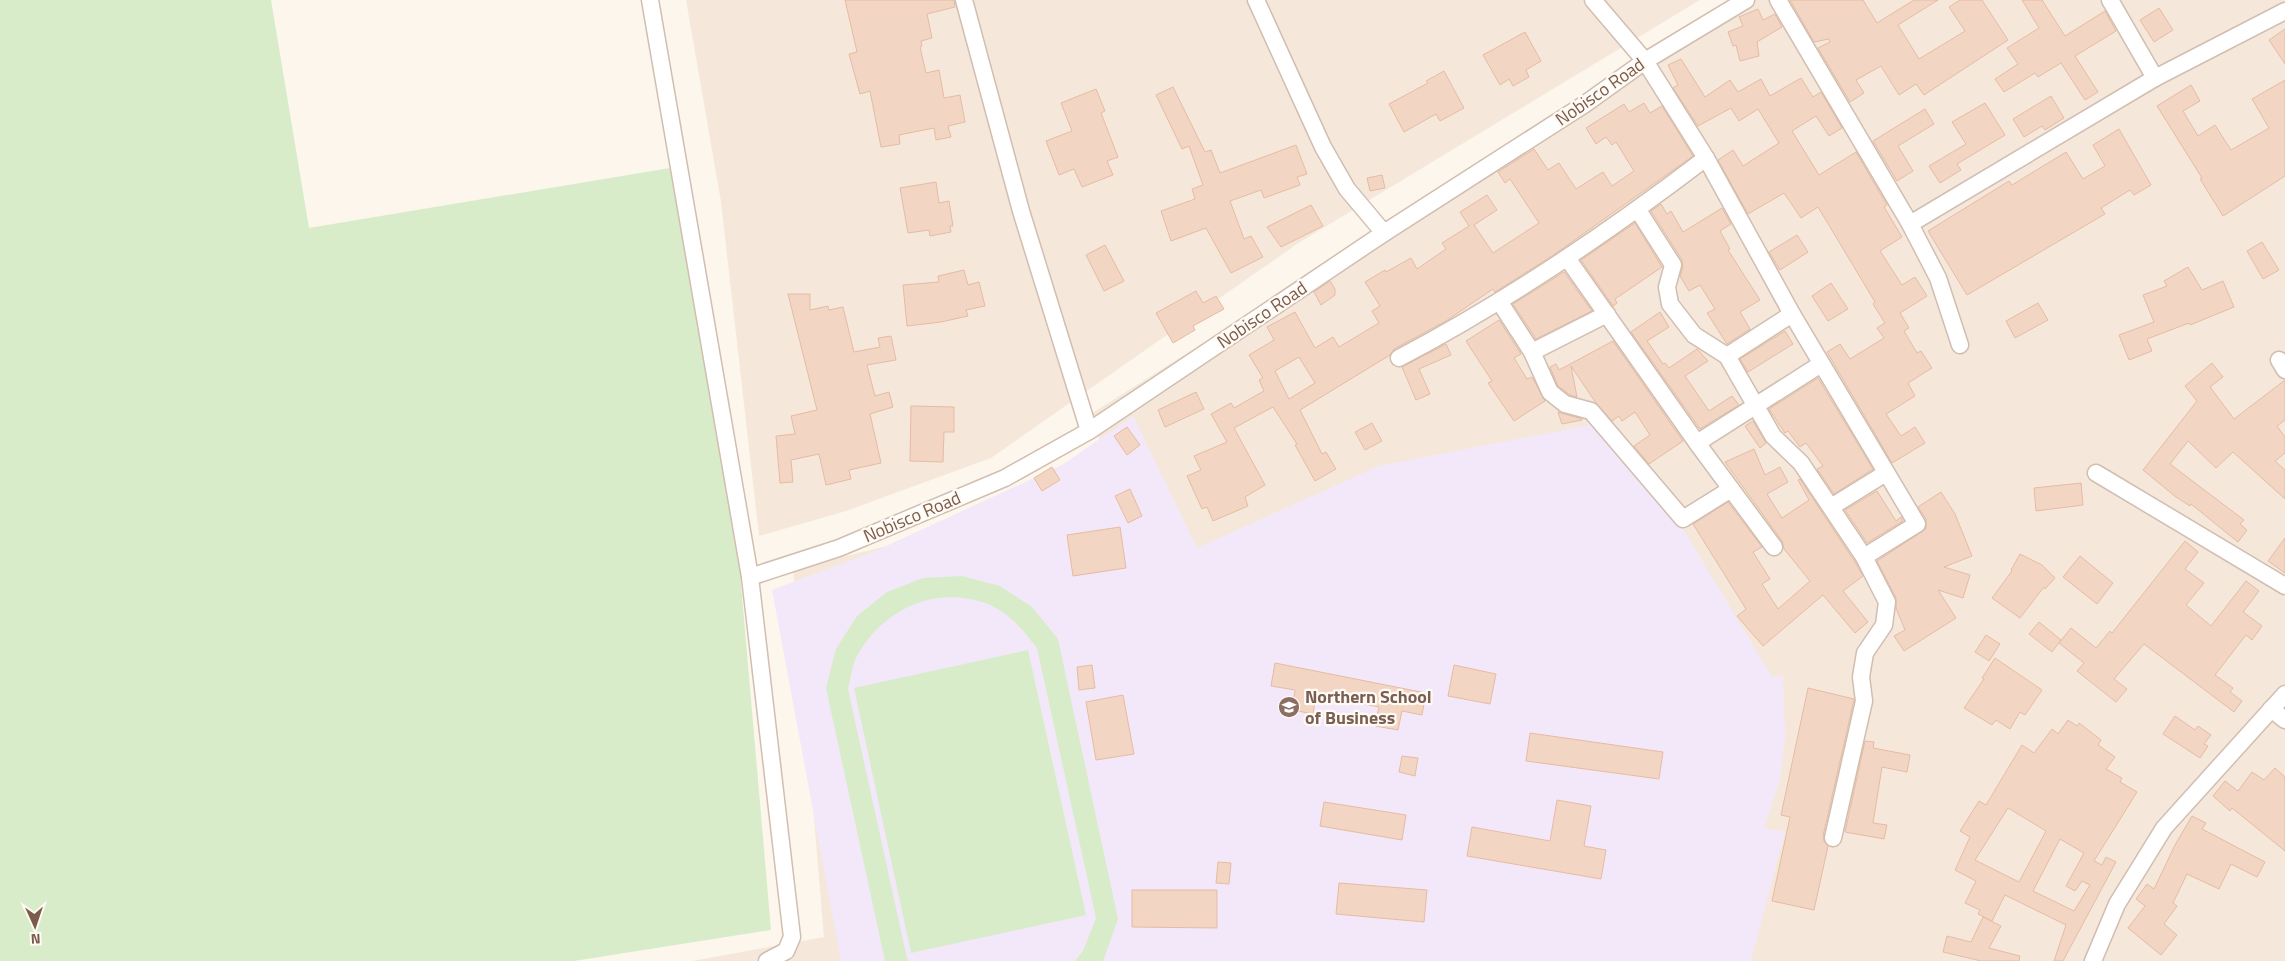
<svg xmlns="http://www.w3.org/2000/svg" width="2285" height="961" viewBox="0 0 2285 961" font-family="'Titillium Web',sans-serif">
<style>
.residential{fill:#f5e8da}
.education{fill:#f3e8fa}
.green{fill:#d8ecc9}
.building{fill:#f3d5c3;stroke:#e6bba3;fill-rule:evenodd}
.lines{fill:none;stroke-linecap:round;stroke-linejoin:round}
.street-casing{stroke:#d1beb0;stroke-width:19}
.street{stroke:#fff;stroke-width:16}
.labels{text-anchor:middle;stroke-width:4.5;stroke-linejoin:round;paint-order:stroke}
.street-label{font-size:18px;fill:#7a5c4d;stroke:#fffaf3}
.education-label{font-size:18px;font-weight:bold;fill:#785e54;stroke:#fffaf3;text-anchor:start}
</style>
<rect width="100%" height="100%" fill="#fdf6ec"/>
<g class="residential">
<polygon points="686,0 1700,0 1300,242 991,458 846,511 759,536 721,202"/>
<polygon points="1747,0 2285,0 2285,961 692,961 824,937 793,569 895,544 1105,448 1086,417"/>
</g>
<polygon class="education" points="1133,416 1197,548 1379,466 1595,424 1677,519 1772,677 1783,676 1785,738 1780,779 1764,828 1785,832 1751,961 841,961 772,590 871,553 1062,465"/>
<g class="green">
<polygon points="0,0 271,0 309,228 670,168 712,340 739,561 771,930 574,961 0,961"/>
<path d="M962,576L1000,586L1032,607L1058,639L1118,919L1103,961H1075L1083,951L1096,918L1037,648C1024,631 1010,614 990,605C937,584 884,608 857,656C852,665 851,678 848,689L907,958L909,961H885L826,688L836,649L857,616L887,592L923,578Z"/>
<polygon points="1028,650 1086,915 911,953 854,688"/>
</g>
<g class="building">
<polygon points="845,0 954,0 955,7 927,14 932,38 921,41 922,46 920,47 926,73 939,70 944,98 960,95 965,122 948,126 951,137 936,140 934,128 899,135 900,144 881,147 870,91 860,94 849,54 857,52"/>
<polygon points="1790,0 1863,0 1877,23 1914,0 1938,0 1898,25 1919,59 1965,31 1949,7 1960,0 1982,0 2008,40 1924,95 1916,84 1899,95 1881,66 1856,80 1864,93 1850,102 1818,48 1830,42 1829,39 1814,42"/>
<polygon points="2022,0 2042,0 2065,36 2105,11 2116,31 2075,56 2098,92 2085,100 2061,63 2038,77 2035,73 2004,92 1995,79 2018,64 2007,48 2039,28"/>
<polygon points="2159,8 2173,30 2154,42 2140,20"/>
<polygon points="1758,9 1763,20 1775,14 1782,27 1757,42 1759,56 1740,61 1736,45 1733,46 1728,32 1743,26 1739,17"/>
<polygon points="2285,29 2285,64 2269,40"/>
<polygon points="1525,32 1541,61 1526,70 1529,77 1513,86 1509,79 1500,85 1483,55"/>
<polygon points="1681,59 1705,97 1730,80 1738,92 1761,79 1770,96 1801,78 1813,97 1821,92 1842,128 1829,136 1816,116 1792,131 1819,175 1856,152 1887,205 1884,207 1902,237 1880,251 1902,285 1915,277 1927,296 1900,313 1909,328 1904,331 1917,353 1921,351 1932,368 1908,383 1915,396 1886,414 1901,436 1915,427 1925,443 1892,463 1827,352 1840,344 1850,359 1884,338 1877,328 1885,323 1873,304 1875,302 1818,207 1801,218 1784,193 1748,214 1718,160 1733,150 1743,166 1779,143 1758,109 1739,121 1731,108 1698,126 1673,88 1678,85 1668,65"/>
<polygon points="1444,71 1464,108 1440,121 1436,114 1404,132 1389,104 1428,83 1426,81"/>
<polygon points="2285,80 2285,176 2223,216 2200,179 2202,178 2157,106 2191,85 2200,101 2183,111 2198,136 2215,125 2231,150 2269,128 2252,99"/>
<polygon points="1173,87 1205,152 1211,150 1220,173 1296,145 1307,174 1297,177 1300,185 1264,198 1261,190 1230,201 1244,239 1251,236 1263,257 1231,273 1206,228 1171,241 1161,211 1195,199 1192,189 1203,185 1189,146 1182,149 1156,95"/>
<polygon points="1096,89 1105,111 1101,113 1118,157 1107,161 1113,175 1082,187 1074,169 1059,175 1046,141 1072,131 1061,103"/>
<polygon points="2051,96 2064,118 2045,130 2042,126 2024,137 2013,119"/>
<path d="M1644,103L1650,113L1662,106L1693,156L1552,256L1495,292L1493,289L1446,321L1394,349L1390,355L1300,410L1322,454L1326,452L1336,469L1315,481L1295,445L1297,444L1273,407L1234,428L1265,485L1245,497L1248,506L1213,521L1207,507L1202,509L1187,476L1201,470L1194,456L1227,442L1211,414L1231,403L1234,408L1264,391L1259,380L1263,378L1249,355L1274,340L1267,327L1295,312L1315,348L1333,337L1339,347L1379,323L1372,311L1380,306L1365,282L1385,270L1386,272L1411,258L1417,269L1446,249L1442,243L1469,226L1460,212L1487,195L1497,210L1474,225L1493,253L1539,223L1510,179L1505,183L1498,172L1534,149L1548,170L1559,163L1576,189L1603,172L1612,186L1634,171L1616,142L1612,145L1606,137L1596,144L1586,128L1624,104L1629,112ZM1299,357L1315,383L1289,399L1275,371Z"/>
<polygon points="1985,103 2005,135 1957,164 1961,170 1940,183 1929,166 1966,144 1952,122"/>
<polygon points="1925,109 1934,124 1898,146 1913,171 1897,181 1873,141"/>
<polygon points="2119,129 2151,185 2134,195 2130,190 2101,208 2105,214 1967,295 1928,231 2009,181 2012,185 2066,152 2083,179 2105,166 2093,145"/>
<polygon points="1382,175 1385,188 1370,191 1367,178"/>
<polygon points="936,182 939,203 949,201 953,226 950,226 951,232 930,236 929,230 908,233 900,188"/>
<polygon points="1661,204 1667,214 1671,211 1683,232 1722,208 1731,224 1720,231 1730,249 1728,250 1760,300 1740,312 1750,329 1727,344 1707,313 1715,309 1700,285 1689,291 1680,276 1683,267 1682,260 1651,211"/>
<polygon points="1311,205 1323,226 1281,247 1267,227"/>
<polygon points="1635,223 1662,267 1615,299 1617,303 1613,306 1581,260"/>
<polygon points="1797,235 1808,252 1780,270 1769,252"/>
<polygon points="2262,242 2279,270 2263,279 2247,251"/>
<polygon points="1105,245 1124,281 1104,291 1086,255"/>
<polygon points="2188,267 2202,290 2223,281 2234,307 2190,325 2189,323 2147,339 2152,351 2129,360 2119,335 2154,322 2143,295 2167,286 2164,281"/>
<polygon points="964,270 968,285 979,282 985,306 966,310 968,316 941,322 907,326 903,285 939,282 938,276"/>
<polygon points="1564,272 1592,311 1536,339 1513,304"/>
<polygon points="1330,281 1335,289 1335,295 1321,305 1314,292"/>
<polygon points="1831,283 1848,309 1828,321 1812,296"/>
<polygon points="1196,291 1203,303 1216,296 1224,309 1193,326 1195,330 1173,343 1156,313"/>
<polygon points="788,294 810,294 810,310 828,306 829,310 843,307 854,352 880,347 878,338 891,336 896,360 867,365 875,396 889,392 893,407 870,414 881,463 849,470 851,479 826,485 819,454 791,460 793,482 780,483 776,436 795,434 791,416 817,410"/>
<polygon points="2038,303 2048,320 2015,338 2006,321"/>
<polygon points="1660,312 1669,327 1647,341 1663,364 1665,363 1669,368 1697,349 1708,361 1685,376 1709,411 1732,396 1739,405 1700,429 1631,332"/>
<polygon points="1499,320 1521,354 1514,358 1527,379 1532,377 1545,401 1514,421 1488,383 1492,381 1466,341"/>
<polygon points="1785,331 1793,344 1748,372 1740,359"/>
<polygon points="1613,341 1683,441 1649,464 1634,446 1650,435 1635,412 1622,421 1619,416 1612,421 1596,403 1571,366 1577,397 1570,395 1558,386 1550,367 1556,364 1559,370"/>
<polygon points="1446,344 1451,355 1419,369 1430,394 1416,400 1402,367"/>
<polygon points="2212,363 2223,377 2210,387 2234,419 2285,380 2285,420 2277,426 2285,437 2285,453 2275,461 2285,470 2285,499 2233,452 2216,468 2188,441 2170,464 2244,520 2240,524 2247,530 2238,542 2191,504 2190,506 2176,497 2143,470 2197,401 2185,386"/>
<polygon points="1818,378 1873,469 1834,494 1817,469 1823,466 1806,443 1800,447 1788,431 1785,433 1769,409"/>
<polygon points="1196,392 1204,409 1165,427 1158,410"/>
<polygon points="911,406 954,407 954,432 944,432 943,462 910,461"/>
<polygon points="1558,412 1582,419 1582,420 1562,424"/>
<polygon points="1753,421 1766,443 1760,448 1745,426"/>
<polygon points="1372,423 1382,441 1365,450 1355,432"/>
<polygon points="1127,427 1140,445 1127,455 1114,436"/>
<polygon points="1754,449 1765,475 1780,467 1788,482 1767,494 1782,518 1809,500 1798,480 1800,479 1855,562 1863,576 1843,591 1868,622 1855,633 1823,595 1763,646 1737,616 1746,609 1693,524 1728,502 1762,547 1753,552 1770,579 1762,584 1778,609 1810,581 1784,549 1782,541 1725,462"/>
<polygon points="1052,467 1060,480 1042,491 1034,478"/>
<polygon points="2081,483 2083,505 2036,511 2034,488"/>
<polygon points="1130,489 1142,516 1128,523 1115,496"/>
<polygon points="1877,491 1896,521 1901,517 1903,521 1867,543 1845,510"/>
<polygon points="1941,492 1955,514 1972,556 1944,567 1970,575 1963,598 1938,590 1956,618 1904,651 1894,636 1905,630 1896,608 1896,598 1877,561 1926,529 1926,519 1918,507"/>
<polygon points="1120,527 1126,568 1073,576 1067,535"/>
<polygon points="2285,538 2285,573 2268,561"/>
<polygon points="2185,541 2198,552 2185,569 2204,583 2186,605 2211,626 2246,581 2259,591 2243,612 2262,626 2252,640 2246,635 2215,675 2233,688 2230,692 2242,701 2234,712 2144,644 2114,679 2127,689 2116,702 2077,671 2084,663 2059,643 2071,628 2096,648 2110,631 2112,633"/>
<polygon points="2020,554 2042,565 2055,578 2045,589 2044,587 2020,618 1992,598 2012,571 2011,570"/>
<polygon points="2080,556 2113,583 2097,604 2063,577"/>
<polygon points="2039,622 2061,640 2052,652 2029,634"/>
<polygon points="1986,635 2000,644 1989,661 1975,652"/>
<polygon points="1995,658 2042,690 2025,715 2020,712 2010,729 1996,720 1992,725 1964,708 1984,679 1982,678"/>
<polygon points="1275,663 1426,693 1422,715 1402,711 1398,730 1375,726 1379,707 1316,695 1313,714 1292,710 1295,690 1271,686"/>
<polygon points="1092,665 1095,688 1079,690 1077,667"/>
<polygon points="1454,665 1496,674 1490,704 1448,696"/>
<polygon points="1808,688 1854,699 1854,700 1823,836 1824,841 1828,846 1814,910 1772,901 1790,817 1781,815"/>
<polygon points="1123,695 1134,754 1096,760 1086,702"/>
<polygon points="2175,716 2195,730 2198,726 2211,735 2204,744 2208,746 2200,758 2163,734"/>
<path d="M2068,720L2077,726L2079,723L2101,740L2098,745L2115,757L2106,769L2122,778L2120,782L2137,792L2094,861L2102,865L2106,857L2116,862L2063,961H2054L2066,925L2005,895L1992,921L1978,914L1980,910L1965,903L1976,881L1955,870L1970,837L1960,831L1979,801L1986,805L2022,745L2034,753L2052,729L2058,734ZM2008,808L2046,831L2019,882L1975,860ZM2060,839L2084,853L2066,886L2075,891L2082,881L2090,885L2074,911L2033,891Z"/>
<polygon points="1530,733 1663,752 1659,779 1526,761"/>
<polygon points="1865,741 1874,742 1873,748 1910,755 1907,772 1882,767 1873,823 1887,825 1884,839 1845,832"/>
<polygon points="1402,756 1418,758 1415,776 1399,772"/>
<polygon points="2275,768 2285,777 2285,851 2232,808 2230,811 2213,796 2225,781 2238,791 2252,772 2264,780"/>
<polygon points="1557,800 1591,806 1584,846 1606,850 1601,879 1467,856 1472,827 1550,841"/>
<polygon points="1324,802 1406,815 1402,840 1320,826"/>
<polygon points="2192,816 2206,823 2202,829 2265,862 2257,877 2231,864 2219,889 2187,874 2173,903 2177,906 2164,924 2177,935 2161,955 2128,928 2145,906 2136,899 2147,884 2154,889 2175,845"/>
<polygon points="1218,862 1231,863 1229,884 1216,883"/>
<polygon points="1339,883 1427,890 1424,922 1336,914"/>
<polygon points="1132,890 1217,890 1217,928 1132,927"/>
<polygon points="1983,917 2001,926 1989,948 2020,956 2019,961 1981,961 1943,952 1947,936 1971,942"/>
</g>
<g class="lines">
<g class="street-casing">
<g id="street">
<polyline points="650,0 750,577 792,937 786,951 767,961"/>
<polyline points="964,0 1021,211 1089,431"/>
<polyline points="1256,0 1323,147 1347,189 1384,233"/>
<polyline points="1593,0 1645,61 1706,158 1792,314 1917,524 1864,557 1887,602 1884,625 1865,653 1861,677 1864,701 1833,838"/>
<polyline points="1778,0 1910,224 1938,278 1960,345"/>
<polyline points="2110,0 2155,78"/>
<polyline points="1638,210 1673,265 1667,287 1670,304 1694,335 1727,356 1773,436 1801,463 1864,557"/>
<polyline points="1910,224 2155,78 2285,11"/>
<polyline points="1567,258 1697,443 1774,547"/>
<polyline points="1499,301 1532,352 1550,392 1565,404 1591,411 1683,519 1731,489"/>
<polyline points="1532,352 1607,314"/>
<polyline points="1727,356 1792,314"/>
<path d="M1399,358C1508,301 1609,232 1706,158"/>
<polyline points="2279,360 2285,370"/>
<polyline points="1697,443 1821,364"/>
<polyline points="2096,473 2285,586"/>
<polyline points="1831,507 1886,473"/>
<polyline points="750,577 839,548 1005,478 1089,431 1384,233 1585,104 1645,61 1746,0"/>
<polyline points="2271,709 2285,720"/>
<polyline points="2093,961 2117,904 2164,828 2285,694"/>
</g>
</g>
<use href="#street" class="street"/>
</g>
<defs>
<g id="school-disc" transform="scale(1.125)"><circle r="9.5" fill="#8d6e63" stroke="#fffaf3"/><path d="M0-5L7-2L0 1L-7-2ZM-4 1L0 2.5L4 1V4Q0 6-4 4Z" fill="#fff"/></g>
</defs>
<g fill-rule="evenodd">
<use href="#school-disc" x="1289" y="707"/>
</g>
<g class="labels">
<g class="street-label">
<text transform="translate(1600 92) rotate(-35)" y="6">Nobisco Road</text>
<text transform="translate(1262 315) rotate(-34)" y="6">Nobisco Road</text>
<text transform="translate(912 517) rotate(-23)" y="6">Nobisco Road</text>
</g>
<g class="education-label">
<text x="1305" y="703">Northern School<tspan x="1305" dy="21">of Business</tspan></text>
</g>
</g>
<g transform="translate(35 926) rotate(177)" stroke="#fffaf3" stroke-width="4" paint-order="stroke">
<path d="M0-4L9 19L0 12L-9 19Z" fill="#7a5c4d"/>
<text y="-8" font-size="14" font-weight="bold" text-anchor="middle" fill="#7a5c4d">N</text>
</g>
</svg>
